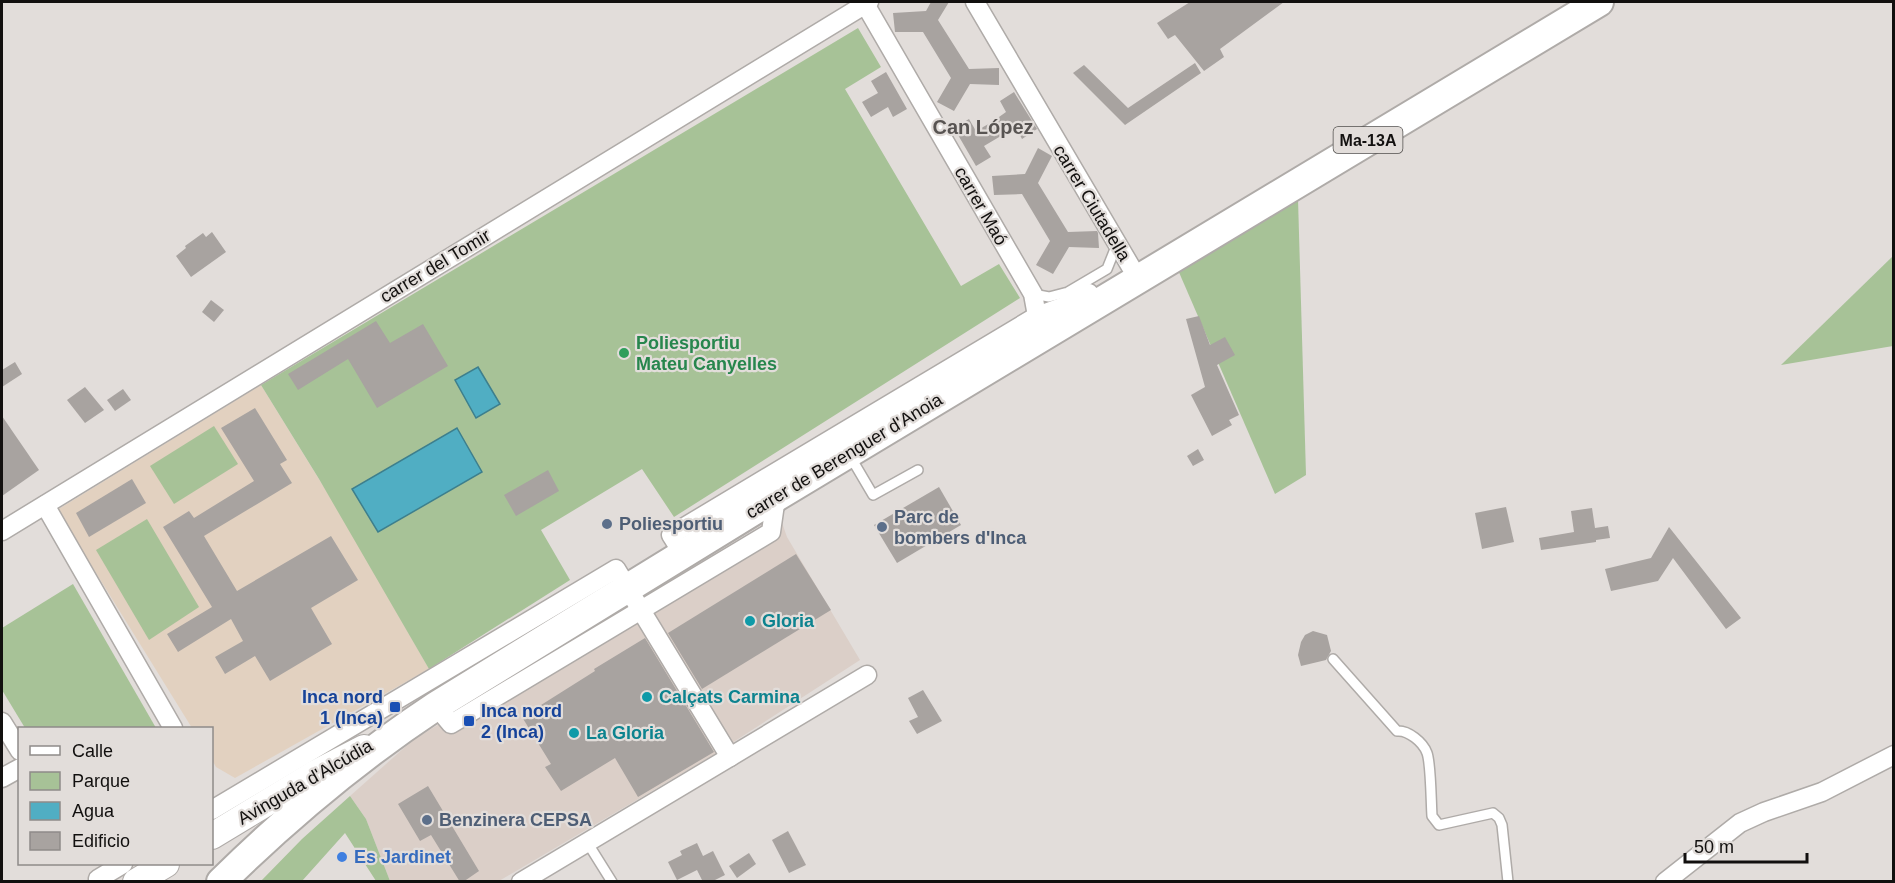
<svg xmlns="http://www.w3.org/2000/svg" width="1895" height="883" viewBox="0 0 1895 883" font-family="Helvetica,sans-serif">
<style>
.built{fill:#dbcfc8}
.education{fill:#e2d1c0}
.green{fill:#a7c297}
.water{fill:#50aec3;stroke:#3d7f8d;stroke-width:1.5}
.building{fill:#a8a3a0}
.lines{fill:none;stroke-linecap:round;stroke-linejoin:round}
.lane-casing{stroke:#afaba8;stroke-width:12}
.street-casing{stroke:#afaba8;stroke-width:21}
.secondary-casing{stroke:#afaba8;stroke-width:28}
.primary-casing{stroke:#afaba8;stroke-width:32}
.lane{stroke:#fff;stroke-width:9}
.street{stroke:#fff;stroke-width:18}
.secondary{stroke:#fff;stroke-width:26}
.primary{stroke:#fff;stroke-width:28}
.leisure-dot{fill:#2e9e5b;stroke:#e2ddda;stroke-width:2}
.service-dot{fill:#5c6f8a;stroke:#e2ddda;stroke-width:2}
.culture-dot{fill:#0f9aa8;stroke:#e2ddda;stroke-width:2}
.transit-dot{fill:#1a4fb4;stroke:#e2ddda;stroke-width:2}
.shop-dot{fill:#3f7fe0;stroke:#e2ddda;stroke-width:2}
.labels{text-anchor:middle;stroke-width:4.5;stroke-linejoin:round;paint-order:stroke}
.shield{fill:#e2ddda;stroke:#504e4c;stroke-width:1.5}
.shield-label{font-size:16px;font-weight:bold;fill:#12100f}
.street-label{font-size:18px;fill:#12100f;stroke:#e2ddda}
.leisure-label{font-size:18px;font-weight:bold;fill:#27864d;stroke:#e2ddda;text-anchor:start}
.service-label{font-size:18px;font-weight:bold;fill:#4e5e75;stroke:#e2ddda;text-anchor:start}
.culture-label{font-size:18px;font-weight:bold;fill:#0d838f;stroke:#e2ddda;text-anchor:start}
.transit-label{font-size:18px;font-weight:bold;fill:#164399;stroke:#e2ddda;text-anchor:end}
.shop-label{font-size:18px;font-weight:bold;fill:#366cbe;stroke:#e2ddda;text-anchor:start}
.neighbourhood-label{font-size:20px;font-weight:bold;fill:#585452;stroke:#e2ddda}
</style>
<rect width="100%" height="100%" fill="#e2ddda"/>
<polygon class="built" points="780,517 787,537 860,660 715,754 499,881 390,881 366,819 350,796 413,740"/>
<polygon class="education" points="261,385 346,523 429,669 235,778 216,767 212,760 212,728 192,728 57,510"/>
<g class="green">
<polygon points="858,28 881,67 845,89 961,286 999,264 1020,298 674,517 642,469 541,530 570,580 429,669 319,479 261,385"/>
<polygon points="1298,199 1306,475 1275,494 1178,270"/>
<polygon points="1893,256 1893,346 1781,365"/>
<polygon points="214,426 238,464 174,504 150,466"/>
<polygon points="147,519 199,607 149,640 96,550"/>
<polygon points="73,584 156,728 25,728 2,690 2,628"/>
<polygon points="350,796 366,819 390,881 376,881 345,833 302,881 261,881 302,839"/>
</g>
<g class="water">
<polygon points="478,367 500,404 476,418 455,380"/>
<polygon points="457,428 482,472 378,532 352,489"/>
</g>
<g class="building">
<polygon points="931,2 949,2 938,20 969,69 999,68 999,85 970,84 954,111 937,102 951,78 923,32 895,32 893,13 926,11"/>
<polygon points="1190,2 1284,2 1220,49 1224,57 1204,71 1175,35 1168,39 1157,23"/>
<polygon points="1195,63 1201,73 1125,125 1073,73 1084,65 1128,108"/>
<polygon points="886,72 907,109 893,117 888,107 871,117 862,102 878,93 871,81"/>
<polygon points="1014,92 1037,129 1022,139 1016,127 984,146 991,157 976,166 954,128 969,119 976,131 992,122 1006,112 1000,101"/>
<polygon points="1038,148 1052,156 1038,183 1068,232 1097,231 1098,233 1099,248 1069,247 1053,274 1036,265 1050,241 1022,194 994,195 992,176 1025,174"/>
<polygon points="212,232 226,252 191,277 176,256 186,248 185,246 203,233 206,237"/>
<polygon points="211,300 224,310 214,322 202,312"/>
<polygon points="1199,316 1210,345 1225,337 1235,355 1217,365 1239,415 1229,420 1232,425 1212,436 1191,395 1205,387 1186,319"/>
<polygon points="376,321 390,343 423,324 448,366 377,408 348,359 298,390 288,374"/>
<polygon points="15,362 22,374 2,387 2,370"/>
<polygon points="85,387 104,410 85,423 67,400"/>
<polygon points="123,389 131,400 115,411 107,400"/>
<polygon points="255,408 287,460 280,464 292,483 204,536 237,591 331,536 358,580 311,608 332,644 270,681 255,656 225,674 215,657 243,641 231,619 178,652 167,634 212,607 163,527 189,511 194,518 254,481 221,428"/>
<polygon points="2,416 39,470 2,496"/>
<polygon points="1198,449 1204,460 1193,466 1187,456"/>
<polygon points="548,470 559,491 516,516 504,495"/>
<polygon points="132,479 146,503 89,537 76,513"/>
<polygon points="939,487 961,525 897,563 874,525"/>
<polygon points="1506,507 1514,542 1482,549 1475,513"/>
<polygon points="1592,508 1595,528 1608,526 1610,538 1596,540 1596,542 1541,550 1539,538 1574,532 1571,511"/>
<polygon points="1669,527 1741,618 1726,629 1673,558 1658,581 1611,591 1605,569 1651,558"/>
<polygon points="796,554 831,610 702,689 668,633"/>
<polygon points="1313,631 1327,635 1331,651 1326,660 1301,666 1298,655 1301,642 1305,635"/>
<polygon points="645,638 714,752 638,797 615,758 561,791 545,767 551,764 522,717 595,671 594,669"/>
<polygon points="923,690 942,721 917,734 909,721 918,717 908,698"/>
<polygon points="428,786 479,871 463,882 460,882 431,835 420,841 398,804"/>
<polygon points="788,831 806,865 789,873 772,840"/>
<polygon points="697,843 703,856 713,851 725,875 711,882 703,882 697,870 677,880 668,862 682,855 680,851"/>
<polygon points="749,853 756,864 737,878 729,866"/>
</g>
<g class="lines">
<g class="lane-casing">
<g id="lane">
<polyline points="1033,294 1049,297 1068,292 1107,269 1117,244"/>
<polyline points="850,456 873,495 918,470"/>
<path d="M1333,659L1397,731C1408,730 1423,742 1427,753C1431,764 1431,802 1432,816L1439,825L1493,813L1499,818L1502,825L1508,882"/>
<polyline points="587,842 612,882"/>
</g>
</g>
<g class="street-casing">
<g id="street">
<polyline points="975,2 1138,279"/>
<polyline points="865,4 1033,294 1037,316"/>
<polyline points="45,505 173,728"/>
<polyline points="2,531 869,2"/>
<polyline points="683,554 671,535 1037,316 1073,303 1089,293"/>
<polyline points="436,706 451,724 771,532 776,497"/>
<polyline points="2,722 20,751"/>
<polyline points="2,778 20,768"/>
<polyline points="212,810 616,569 730,757"/>
<polyline points="98,879 123,864"/>
<polyline points="521,882 867,675"/>
<polyline points="1665,882 1740,823 1764,812 1822,792 1894,755"/>
</g>
</g>
<g class="secondary-casing">
<g id="secondary">
<polyline points="212,836 314,774 364,748"/>
<polyline points="136,882 166,864"/>
</g>
</g>
<g class="primary-casing">
<path id="primary" d="M221,882C287,817 359,757 436,706L776,497L1599,2"/>
</g>
<use href="#lane" class="lane"/>
<use href="#street" class="street"/>
<use href="#secondary" class="secondary"/>
<use href="#primary" class="primary"/>
</g>
<circle class="leisure-dot" cx="624" cy="353" r="6"/>
<g class="service-dot">
<circle cx="607" cy="524" r="6"/>
<circle cx="882" cy="527" r="6"/>
<circle cx="427" cy="820" r="6"/>
</g>
<g class="culture-dot">
<circle cx="750" cy="621" r="6"/>
<circle cx="647" cy="697" r="6"/>
<circle cx="574" cy="733" r="6"/>
</g>
<g class="transit-dot">
<rect x="389" y="701" width="12" height="12" rx="3"/>
<rect x="463" y="715" width="12" height="12" rx="3"/>
</g>
<circle class="shop-dot" cx="342" cy="857" r="6"/>
<g class="labels">
<rect class="shield" x="1333.5" y="127" width="69" height="26" rx="4.5"/>
<g class="shield-label">
<text x="1368" y="146">Ma-13A</text>
</g>
<g class="street-label">
<text transform="translate(1092 203) rotate(59)" y="6">carrer Ciutadella</text>
<text transform="translate(981 206) rotate(60)" y="6">carrer Maó</text>
<text transform="translate(435 266) rotate(-31)" y="6">carrer del Tomir</text>
<text transform="translate(844 456) rotate(-31)" y="6">carrer de Berenguer d'Anoia</text>
<text transform="translate(305 782) rotate(-30)" y="6">Avinguda d'Alcúdia</text>
</g>
<g class="leisure-label">
<text x="636" y="349">Poliesportiu<tspan x="636" dy="21">Mateu Canyelles</tspan></text>
</g>
<g class="service-label">
<text x="894" y="523">Parc de<tspan x="894" dy="21">bombers d'Inca</tspan></text>
<text x="619" y="530">Poliesportiu</text>
<text x="439" y="826">Benzinera CEPSA</text>
</g>
<g class="culture-label">
<text x="762" y="627">Gloria</text>
<text x="659" y="703">Calçats Carmina</text>
<text x="586" y="739">La Gloria</text>
</g>
<g class="transit-label">
<text x="383" y="703">Inca nord<tspan x="383" dy="21">1 (Inca)</tspan></text>
<text x="481" y="717" text-anchor="start">Inca nord<tspan x="481" dy="21">2 (Inca)</tspan></text>
</g>
<g class="shop-label">
<text x="354" y="863">Es Jardinet</text>
</g>
<g class="neighbourhood-label">
<text x="983" y="134">Can López</text>
</g>
</g>
<rect width="1895" height="883" fill="none" stroke="#12100f" stroke-width="6"/>
<rect x="18" y="727" width="195" height="138" fill="#e2ddda" stroke="#8f8b89" stroke-width="1.5"/>
<rect x="30" y="746" width="30" height="9" fill="#ffffff" stroke="#8f8b89" stroke-width="1.5"/>
<text x="72" y="757" font-size="18" fill="#12100f">Calle</text>
<rect x="30" y="772" width="30" height="18" fill="#a7c297" stroke="#8f8b89" stroke-width="1.5"/>
<text x="72" y="787" font-size="18" fill="#12100f">Parque</text>
<rect x="30" y="802" width="30" height="18" fill="#50aec3" stroke="#8f8b89" stroke-width="1.5"/>
<text x="72" y="817" font-size="18" fill="#12100f">Agua</text>
<rect x="30" y="832" width="30" height="18" fill="#a8a3a0" stroke="#8f8b89" stroke-width="1.5"/>
<text x="72" y="847" font-size="18" fill="#12100f">Edificio</text>
<path d="M1685 853v9h122v-9" fill="none" stroke="#12100f" stroke-width="3"/>
<text x="1694" y="853" font-size="18" fill="#12100f" stroke="#e2ddda" stroke-width="4.5" paint-order="stroke">50 m</text>
</svg>
